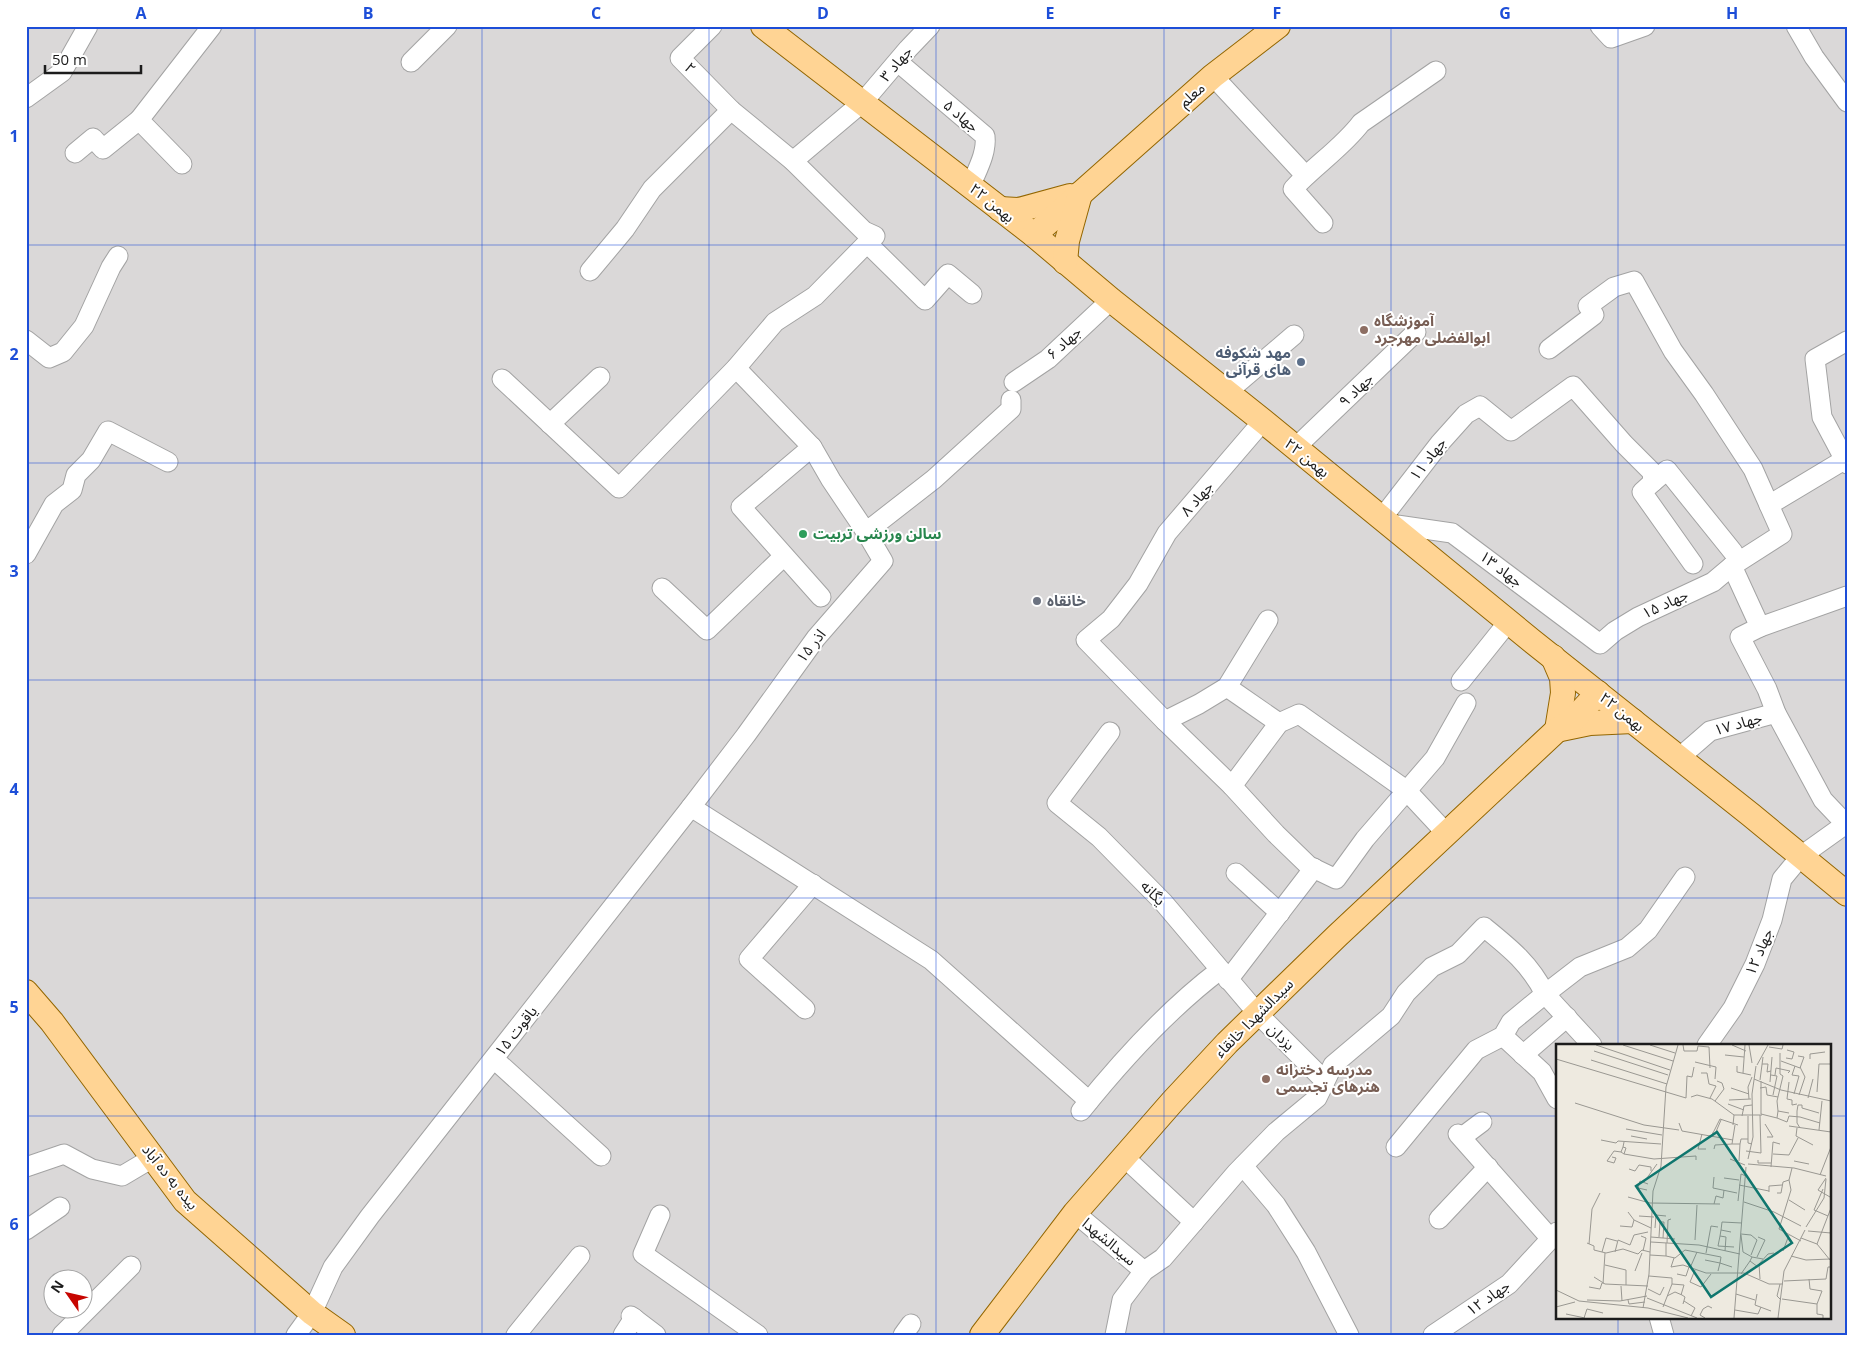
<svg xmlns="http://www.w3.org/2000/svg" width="1873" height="1361" viewBox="0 0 1873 1361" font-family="'Open Sans','Noto Sans Arabic',sans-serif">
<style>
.residential{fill:#dad8d8;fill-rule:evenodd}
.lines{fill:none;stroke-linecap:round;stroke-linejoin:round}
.minor-casing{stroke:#a3a3a3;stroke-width:21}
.major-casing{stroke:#936600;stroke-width:26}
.minor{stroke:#fff;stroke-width:19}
.major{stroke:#ffd494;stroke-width:24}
.grid{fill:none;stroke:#1d4ed8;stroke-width:1;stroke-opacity:0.55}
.education-dot{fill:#8d6e63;stroke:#fff;stroke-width:2}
.service-dot{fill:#5c6f8a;stroke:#fff;stroke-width:2}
.leisure-dot{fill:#2e9e5b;stroke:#fff;stroke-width:2}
.worship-dot{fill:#6b7280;stroke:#fff;stroke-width:2}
.labels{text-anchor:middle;stroke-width:4;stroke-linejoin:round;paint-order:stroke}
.street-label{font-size:15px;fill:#1c1c1c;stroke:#fff}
.education-label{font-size:15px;font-weight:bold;fill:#785e54;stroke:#fff;text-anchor:start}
.service-label{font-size:15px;font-weight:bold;fill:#4e5e75;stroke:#fff;text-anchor:end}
.leisure-label{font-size:15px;font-weight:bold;fill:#27864d;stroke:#fff;text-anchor:start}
.worship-label{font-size:15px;font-weight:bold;fill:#5b616d;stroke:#fff;text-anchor:start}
.inset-road{fill:none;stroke:#9a9892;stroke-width:1}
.view{fill:#0f766e;fill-opacity:0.15;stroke:#0f766e;stroke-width:2.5}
.inset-edge{fill:none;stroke:#1c1c1c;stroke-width:2.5}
.neatline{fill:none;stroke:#1d4ed8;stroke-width:2}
.grid-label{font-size:16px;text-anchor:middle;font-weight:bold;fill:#1d4ed8}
</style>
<rect width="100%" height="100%" fill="#eeeae0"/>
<path class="residential" d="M26,26H1847V1335H26ZM1557,1045H1829V1317H1557ZM52,1278H82V1308H52Z"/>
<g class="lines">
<g class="minor-casing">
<g id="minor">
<polyline points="712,26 680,58 731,110 793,161 864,231 875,236 867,243 925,300 948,274 972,294"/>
<polyline points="1600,26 1611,38 1645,26"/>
<polyline points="1796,26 1814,57 1847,102"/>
<polyline points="411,62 447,26"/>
<path d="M898,62L985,136C987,153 977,170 971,185"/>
<polyline points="1213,76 1305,175"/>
<polyline points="26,98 62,72 88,26"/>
<polyline points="75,153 93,138 103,149 139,120"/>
<polyline points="793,161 863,102 908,49 930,26"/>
<polyline points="182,164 139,120 212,26"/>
<path d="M1323,223L1293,189C1314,166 1342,148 1361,123L1436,71"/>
<polyline points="590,271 625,229 652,189 731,110"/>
<polyline points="26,340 49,358 63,352 84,326 111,267 118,256"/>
<polyline points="1847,341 1815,359 1822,417 1847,464"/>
<polyline points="1549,349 1594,315 1588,306 1614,287 1634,281 1673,351 1704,394 1753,469 1769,505"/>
<polyline points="736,368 812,447 741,507 821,597"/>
<polyline points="502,379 619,488 736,368 775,322 815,296 867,243"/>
<polyline points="1014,382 1048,359 1111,300"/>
<polyline points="1226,393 1294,335"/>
<polyline points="1263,421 1167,533 1138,584 1111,619 1086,640 1165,721 1199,704 1227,687 1268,620"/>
<polyline points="550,424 600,377"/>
<polyline points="812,447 831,480 866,532 934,479 1011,409 1011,400"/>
<polyline points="1295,448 1416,332"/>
<polyline points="1844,460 1769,505 1782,534 1732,566 1760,627 1847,596"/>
<polyline points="1653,482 1667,470 1733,552"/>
<polyline points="1382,518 1440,443 1466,414 1480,406 1511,431 1573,386 1624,444 1652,472 1653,482 1642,492 1693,564"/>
<polyline points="1390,524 1452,533 1600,644 1615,631 1638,617 1713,582 1732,566"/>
<polyline points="26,554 54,504 72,490 76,475 91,460 108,431 168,462"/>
<polyline points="662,588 707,630 784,556"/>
<polyline points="1760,627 1740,637 1767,689 1776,713 1823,800 1841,819 1843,826"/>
<polyline points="1461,681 1509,621"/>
<polyline points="1227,687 1279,723"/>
<polyline points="1165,721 1232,786 1279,723 1299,714 1406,790 1447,834"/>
<polyline points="1110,732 1057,803 1099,837 1163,902 1258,1014 1325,1081"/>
<polyline points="1679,758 1710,731 1776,713"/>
<polyline points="1232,786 1276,834 1309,866 1336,879 1365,839 1435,758 1466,703"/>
<polyline points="691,807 931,960 1089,1101"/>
<polyline points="1236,873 1280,913"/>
<polyline points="1228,980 1314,868"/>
<polyline points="805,1009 749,959 813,884"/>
<polyline points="1503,1036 1542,1072 1557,1099"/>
<polyline points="1592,1045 1545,994 1580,967 1627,948 1648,930 1685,877"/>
<polyline points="1707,1045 1733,1008 1755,964 1772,920 1782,879 1801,856 1843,826 1847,819"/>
<polyline points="1523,1055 1567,1017"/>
<polyline points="494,1059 601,1156"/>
<path d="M1081,1111C1122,1060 1167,1010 1220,970"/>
<polyline points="1458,1134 1551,1239"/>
<polyline points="1462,1137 1482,1122"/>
<polyline points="1124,1157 1194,1222"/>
<polyline points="1243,1166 1276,1205 1306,1252 1349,1335"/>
<polyline points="26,1167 64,1154 92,1169 122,1176 154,1157"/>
<polyline points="1075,1213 1144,1271"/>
<polyline points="660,1215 643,1254 758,1335"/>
<polyline points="1439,1219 1488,1167"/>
<polyline points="26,1230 60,1207"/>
<polyline points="631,1316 656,1335"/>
<polyline points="1659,1317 1664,1335"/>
<polyline points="62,1335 131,1266"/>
<polyline points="296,1335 312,1313 333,1267 370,1216 691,807 746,735 816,638 883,561 866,532"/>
<polyline points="516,1335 580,1256"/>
<polyline points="623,1335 634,1318"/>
<polyline points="903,1335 911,1324"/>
<path d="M1115,1335L1122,1300L1144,1271L1163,1258L1236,1173L1276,1132L1317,1098L1333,1065L1391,1016L1406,993L1432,967L1458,954L1484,927C1510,948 1530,964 1545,994L1511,1022L1503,1036L1476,1050L1396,1147"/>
<polyline points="1433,1335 1509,1284 1557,1232"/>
</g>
</g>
<g class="major-casing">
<g id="major">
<polyline points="763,26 1034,235 1111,300 1263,421 1532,641 1751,815 1847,894"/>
<polyline points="1000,209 1019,210 1070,196"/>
<polyline points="1034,235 1213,76 1278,26"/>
<polyline points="1065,262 1067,241 1080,194"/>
<polyline points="1553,657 1562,678 1563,693 1557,730"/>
<polyline points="1561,729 1590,723 1633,721"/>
<polyline points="26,992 52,1022 185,1201 312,1313 343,1335"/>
<polyline points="982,1335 1075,1213 1173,1101 1227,1043 1337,936 1557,730 1572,721 1598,693"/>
</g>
</g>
<use href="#minor" class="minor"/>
<use href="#major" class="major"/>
</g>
<path class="grid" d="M255,26V1335M482,26V1335M709,26V1335M936,26V1335M1164,26V1335M1391,26V1335M1618,26V1045M26,245H1847M26,463H1847M26,680H1847M26,898H1847M26,1116H1557M1829,1116H1847M1618,1317V1335"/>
<g class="education-dot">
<circle cx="1364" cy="330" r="5"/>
<circle cx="1266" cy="1079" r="5"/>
</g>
<circle class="service-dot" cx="1301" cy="362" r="5"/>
<circle class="leisure-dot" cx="803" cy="534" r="5"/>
<circle class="worship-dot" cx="1037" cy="601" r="5"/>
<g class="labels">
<g class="street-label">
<text transform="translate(896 64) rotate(-50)" y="5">جهاد ۳</text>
<text transform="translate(690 68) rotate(46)" y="5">۲</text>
<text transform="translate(1192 95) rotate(-42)" y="5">معلم</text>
<text transform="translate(961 116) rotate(40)" y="5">جهاد ۵</text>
<text transform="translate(992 203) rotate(39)" y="5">۲۲ بهمن</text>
<text transform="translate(1064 343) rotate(-42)" y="5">جهاد ۶</text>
<text transform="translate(1356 390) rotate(-44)" y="5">جهاد ۹</text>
<text transform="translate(1307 458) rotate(39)" y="5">۲۲ بهمن</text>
<text transform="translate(1428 459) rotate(-52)" y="5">جهاد ۱۱</text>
<text transform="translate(1197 499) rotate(-49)" y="5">جهاد ۸</text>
<text transform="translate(1501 569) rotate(37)" y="5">جهاد ۱۳</text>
<text transform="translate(1665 604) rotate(-25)" y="5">جهاد ۱۵</text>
<text transform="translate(811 646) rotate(-52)" y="5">اذر ۱۵</text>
<text transform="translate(1622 712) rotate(39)" y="5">۲۲ بهمن</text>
<text transform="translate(1738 724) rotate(-16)" y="5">جهاد ۱۷</text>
<text transform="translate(1153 893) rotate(46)" y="5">یگانه</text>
<text transform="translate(1759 952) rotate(-67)" y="5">جهاد ۱۲</text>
<text transform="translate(1254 1018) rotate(-45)" y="5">سیدالشهدا خانقاء</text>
<text transform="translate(516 1031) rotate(-52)" y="5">یاقوت ۱۵</text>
<text transform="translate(1281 1037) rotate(44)" y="5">یزدان</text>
<text transform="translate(170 1177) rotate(51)" y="5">بیده به ده آباد</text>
<text transform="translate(1109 1242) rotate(40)" y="5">سیدالشهدا</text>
<text transform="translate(1488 1298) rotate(-35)" y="5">جهاد ۱۲</text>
</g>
<g class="education-label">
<text x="1374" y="326">آموزشگاه<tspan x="1374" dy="17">ابوالفضلی مهرجرد</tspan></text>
<text x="1276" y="1075">مدرسه دخترانه<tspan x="1276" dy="17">هنرهای تجسمی</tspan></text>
</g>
<g class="service-label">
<text x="1291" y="358">مهد شکوفه<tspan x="1291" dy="17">های قرآنی</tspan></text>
</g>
<g class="leisure-label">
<text x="813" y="539">سالن ورزشی تربیت</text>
</g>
<g class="worship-label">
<text x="1047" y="606">خانقاه</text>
</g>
</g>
<g transform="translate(1556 1044)">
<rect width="275" height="275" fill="#eeeae0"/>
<path class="inset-road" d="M40,1L114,26M67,1L117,17M94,1L119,9M127,1L128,7H141L142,2L153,3L154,24M176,1L190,7M193,1L196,19M213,3L226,5L227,1M38,7L112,31M224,9V30L227,32L221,57L222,67L233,69M169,11L188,13M230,14L236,15L238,8L231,6M0,15L130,54L131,32L136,33L138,23M254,15V10L269,8M35,16L111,40M225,17L244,24L248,13L242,12M139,18L160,23L159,35M206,20H212L211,28L215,27M201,21L212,1M181,22V28L195,31M145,29H151L153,40L160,42L154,54M187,29L189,1M215,31L221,32L217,51M219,31L220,24L234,27L232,29M198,35L225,46L275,57M204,36L207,13M205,37V70L221,74M214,38L216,13M233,38L231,55L236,56V61L241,60M175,44L193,50M204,44L210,43L211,51L222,53M261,48L263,20H275M238,50L243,32L236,31L239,22M243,51L249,33L244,23M135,53L141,51L156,55L178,71M252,54L257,35M193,55L192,43L196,33M173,56L195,55M159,57L168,45L166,39L161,37M19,59L88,81L123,86M172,60L188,66M246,61V64L263,69M222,67L221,74L231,78L233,72L244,73L264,79M186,72L188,62L196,61M192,72V99L196,100M123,79L126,87L177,96M209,80L217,93H211M177,81L178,71H206M179,81L176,100H184L185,95H192M233,82L275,88M241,84L240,92L257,101M244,84L241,79V67L242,61H246M70,85L106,91M263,86L266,57M156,89L159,90L165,76M146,90L142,105H150M75,92L91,95M155,93L164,75L182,81M45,96L60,99L62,97M62,97L105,100M67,103L70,104L68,110L65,108L67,103L68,98M158,105L159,101L176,100M190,107L205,109L204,71M68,110L98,115L140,112V116M217,110L233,111L242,94M174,115L189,121M192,115L197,93L196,50L200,22M202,116V119H215M51,117L58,107L65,108M51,117L58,119L60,114L56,113M183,117L184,100M238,117L253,120M192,120L238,124L270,132M215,123L217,98L224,100M236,124L233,136L235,146L223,185L245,197M73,125L79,127L83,121L95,123V127M264,131L275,103M158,133L157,144L181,149M168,134L183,136M270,134L262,146L274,153M88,138L101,120M183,141L213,147M267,145L258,166L272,172M91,146L82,144L84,137L92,140M213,148V142L226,141M221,149H225L227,138L233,136M72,153L94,159L164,160M233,156L249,166M182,157L185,130L190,132M188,158L218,168L245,182M158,160L160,152L167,154L168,146M72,168L78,176L95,184M83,172L98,173M64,182L76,183L78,176M250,183L268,154L270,135M99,184L100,171L110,172M165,186L164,192L170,193L169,207M252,187L275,189M175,188L165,186L166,178L186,179M185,190L195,191L201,196L195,211M185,191L187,208L196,213M85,192L90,194L87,207M164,192L162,202L178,203M95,193L119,195M103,193L104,178H108M107,194L108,178M245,194L261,200L274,216M139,196L141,161M95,198L143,201L184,210M31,199L38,202V206L50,209L67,205L82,210L86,206L94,208M111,199L112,176L115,175M33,200L36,165L44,149M261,200L275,164M227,207L233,191M46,208L50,194L61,197M59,208L62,196L74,201L78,191L92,188M150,209L155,182L162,183M94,211L110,212V199M110,212L119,214L129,206L165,213L164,219L149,216M235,212L250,216L274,215M201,213L209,196L202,193M118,214L115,223L127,221L150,229H188L213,240H227M49,221L70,226V241M202,223L194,217L196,213L207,215M134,224L141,208M139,226L134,238L145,243L155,230M79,227L86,209M162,227L164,219L176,223M121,230L130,232L133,223M185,230L194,217M93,232L116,234V240M38,233L49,240L92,242M204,235L203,220L212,210L218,209M253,235L254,245L266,247L261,260M228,237L270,235L272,223H275M47,240L49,209M116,240L128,241L125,251M224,240L221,252L225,256M65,242L66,257M33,243L44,245L46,239M92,245L104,251L108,243M0,246L23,257L92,264L132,274M180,250L199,256M201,250L199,261L215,267M111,252L119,248L126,251L129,253L127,260M91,254L141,274M226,255L261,260V270L267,271V274M31,256L64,257L91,252M72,256L73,260L89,258M128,257L139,264L135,272M0,263L19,258M107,263L116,240M87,264L93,230L97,147L105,122L110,43L122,1M179,266L202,270L205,263M10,270L29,274M28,274L31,265L47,269M149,274L144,271L147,265L152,262L156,264M178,274L190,123M222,274L228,227L249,186"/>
<path class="view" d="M161,88L236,199L155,253L80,142Z"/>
<rect width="275" height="275" class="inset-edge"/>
</g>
<rect width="1873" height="1361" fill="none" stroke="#ffffff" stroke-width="55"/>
<g transform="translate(68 1294) rotate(304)"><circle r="24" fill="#ffffff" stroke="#a4a4a4"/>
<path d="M0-4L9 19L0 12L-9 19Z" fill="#c70500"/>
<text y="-8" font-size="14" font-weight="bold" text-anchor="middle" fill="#1c1c1c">N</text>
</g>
<path d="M45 65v8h96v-8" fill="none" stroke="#1c1c1c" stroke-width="2.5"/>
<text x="52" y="65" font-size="15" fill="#1c1c1c" stroke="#ffffff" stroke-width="4" paint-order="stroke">50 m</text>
<rect x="28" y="28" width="1818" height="1306" class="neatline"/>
<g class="grid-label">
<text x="141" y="19">A</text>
<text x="368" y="19">B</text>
<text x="596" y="19">C</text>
<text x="823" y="19">D</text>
<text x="1050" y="19">E</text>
<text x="1277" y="19">F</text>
<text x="1505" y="19">G</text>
<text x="1732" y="19">H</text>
<text x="14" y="142">1</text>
<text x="14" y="360">2</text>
<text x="14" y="577">3</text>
<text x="14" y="795">4</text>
<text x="14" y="1013">5</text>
<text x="14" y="1230">6</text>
</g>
</svg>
